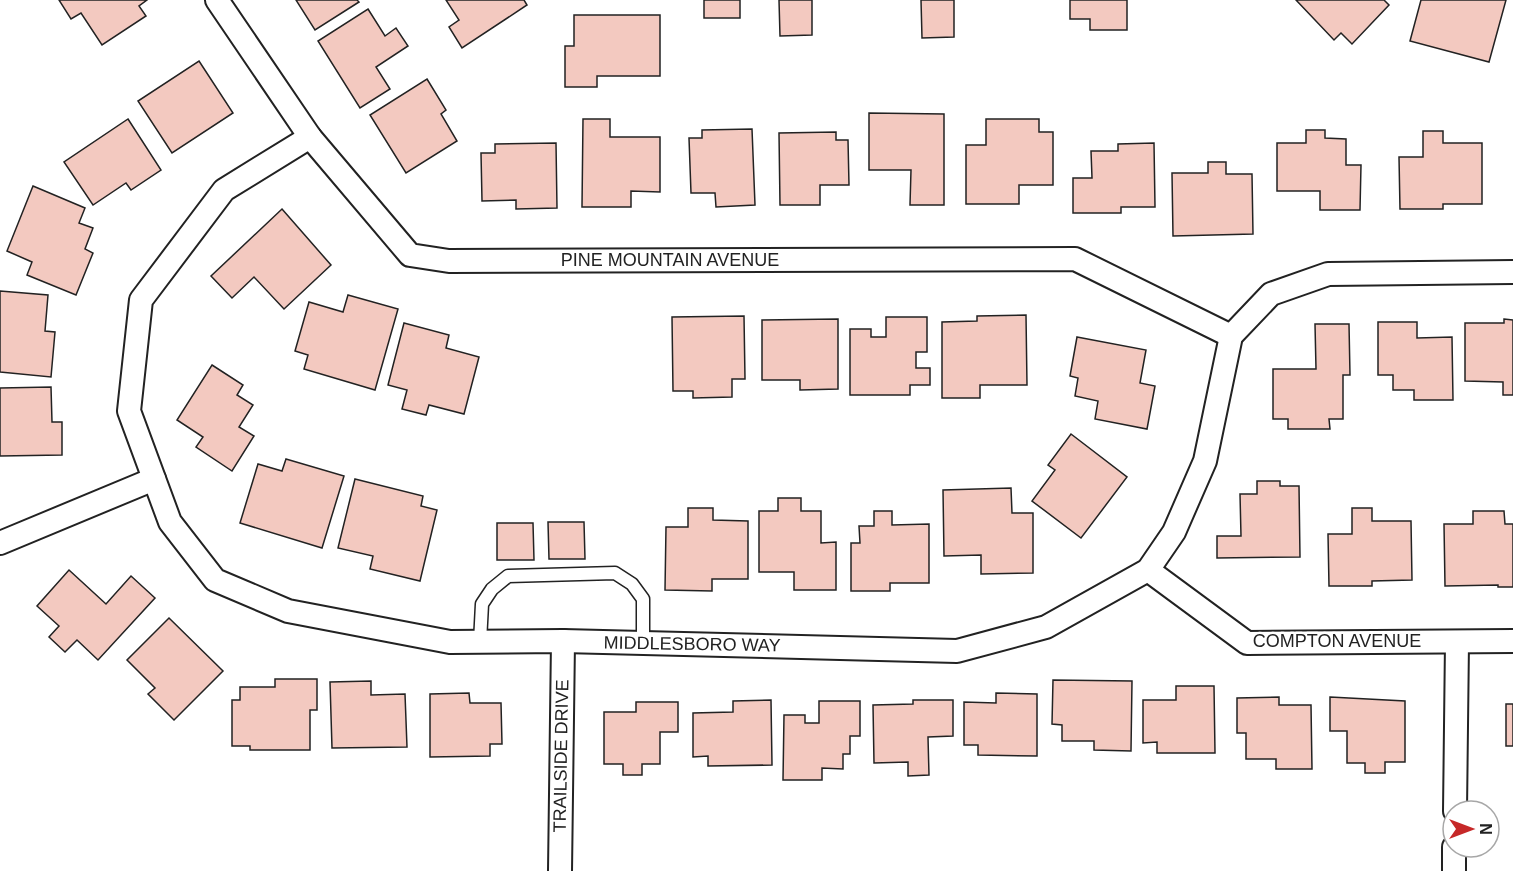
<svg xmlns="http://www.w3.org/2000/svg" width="1513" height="871" viewBox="0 0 1513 871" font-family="Arial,sans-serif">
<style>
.building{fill:#f3c9c0;stroke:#222;stroke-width:1.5}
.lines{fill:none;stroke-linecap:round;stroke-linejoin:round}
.lane-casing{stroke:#222;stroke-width:15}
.street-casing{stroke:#222;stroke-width:26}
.lane{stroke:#fff;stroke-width:12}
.street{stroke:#fff;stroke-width:22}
.labels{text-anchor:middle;stroke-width:4.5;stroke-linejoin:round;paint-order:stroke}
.street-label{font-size:18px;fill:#222;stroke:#fff}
</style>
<rect width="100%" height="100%" fill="#fff"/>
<g class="building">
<polygon points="59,0 147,0 139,6 146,16 102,45 81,13 71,19"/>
<polygon points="296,0 357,0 359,2 315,30"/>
<polygon points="446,0 524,0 527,5 462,48 449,27 459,20"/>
<rect x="704" y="0" width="36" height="18"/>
<polygon points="779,0 812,0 812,35 780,36"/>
<polygon points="921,0 954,0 954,37 922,38"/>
<polygon points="1070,0 1127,0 1127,30 1090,30 1090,19 1070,19"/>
<polygon points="1296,0 1384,0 1389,5 1352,44 1341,33 1334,40"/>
<polygon points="1421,0 1506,0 1489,62 1410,41"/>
<polygon points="368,9 385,36 396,28 408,46 376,67 390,89 360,108 318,41"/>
<polygon points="574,15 660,15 660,76 597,76 597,87 565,87 565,46 574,46"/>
<polygon points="199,61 233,113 172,153 138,101"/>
<polygon points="427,79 446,110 441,114 457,141 406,173 370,115"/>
<polygon points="869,113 944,114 944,205 910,205 911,170 869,170"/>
<polygon points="128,119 161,170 131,190 126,183 93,205 64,162"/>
<polygon points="583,119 610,119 610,137 660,137 660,192 631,191 631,207 582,207"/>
<polygon points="986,119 1039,119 1039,132 1053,132 1053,185 1019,185 1019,204 966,204 966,145 986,145"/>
<polygon points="752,129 755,205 716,207 715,193 691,193 689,138 702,138 702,130"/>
<polygon points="1306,130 1325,130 1325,138 1346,139 1346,165 1361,165 1360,210 1320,210 1320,191 1277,191 1277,143 1306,143"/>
<polygon points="1423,131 1443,131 1443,143 1482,143 1482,204 1443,204 1443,209 1400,209 1399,157 1423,157"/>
<polygon points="836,132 836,140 848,140 849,185 820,185 820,205 780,205 779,133"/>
<polygon points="556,143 557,208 516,209 516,200 482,201 481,153 495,153 495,144"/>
<polygon points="1154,143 1155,207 1121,207 1121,213 1073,213 1073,178 1092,178 1091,151 1118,151 1118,144"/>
<polygon points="1208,162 1226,162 1226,174 1252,174 1253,234 1173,236 1172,173 1208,173"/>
<polygon points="33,186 85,208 79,223 93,228 85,249 93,253 76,295 27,275 32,262 7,251"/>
<polygon points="282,209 331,265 284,309 254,277 232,298 211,276"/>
<polygon points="0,291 48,295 45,331 55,332 51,377 0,372"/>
<polygon points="348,295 398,309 375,390 304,369 308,355 295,351 309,302 343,312"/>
<polygon points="1026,315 1027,385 980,385 980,398 942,398 942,322 977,321 977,316"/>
<polygon points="744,316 745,379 732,379 732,397 693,398 693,391 673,391 672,317"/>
<polygon points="886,317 927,317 927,352 916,352 916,368 930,368 930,385 910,385 910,395 850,395 850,329 871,329 871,337 886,337"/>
<polygon points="838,319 838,389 800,390 800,380 762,380 762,320"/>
<polygon points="1504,319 1513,320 1513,395 1503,395 1503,382 1465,381 1465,323 1504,323"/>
<polygon points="1378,322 1417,322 1417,338 1452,337 1453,400 1414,400 1414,390 1393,390 1393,375 1378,375"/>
<polygon points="404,323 449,335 446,348 479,357 464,414 429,405 426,415 402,409 407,390 388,385"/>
<polygon points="1315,324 1349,324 1350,375 1343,375 1343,419 1329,419 1330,429 1288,429 1288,419 1273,419 1273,369 1316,369"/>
<polygon points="1077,337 1146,350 1140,383 1155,386 1147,429 1095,419 1098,401 1075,396 1078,378 1070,376"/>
<polygon points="212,365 243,385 237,395 253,405 239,427 254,436 232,471 196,447 203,437 177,420"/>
<polygon points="51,387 52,422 62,422 62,455 0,456 0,388"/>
<polygon points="1071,434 1127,477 1081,538 1032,501 1055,470 1048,465"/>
<polygon points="286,459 344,476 322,548 240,523 258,464 282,471"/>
<polygon points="355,479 423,496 421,506 437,510 420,581 370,569 373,556 338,548"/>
<polygon points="1257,481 1280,481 1280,486 1299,486 1300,557 1217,558 1217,536 1241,536 1240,494 1257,494"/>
<polygon points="1011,488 1012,513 1033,513 1033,573 981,574 981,555 944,556 943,490"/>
<polygon points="778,498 801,498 801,511 821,511 821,543 836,542 836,590 794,590 794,572 759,572 759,511 778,511"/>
<polygon points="688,508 713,508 713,520 748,521 748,579 712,579 712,591 665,590 666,527 688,527"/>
<polygon points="1352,508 1372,508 1372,521 1411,521 1412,580 1372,581 1372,586 1329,586 1328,534 1352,534"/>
<polygon points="874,511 892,511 892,525 929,524 929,583 890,583 890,591 851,591 851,543 860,543 859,526 874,526"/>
<polygon points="1473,511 1504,511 1505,524 1513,524 1513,587 1498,587 1498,585 1445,586 1444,524 1473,524"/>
<polygon points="548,522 584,522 585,559 549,559"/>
<polygon points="497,523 533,523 534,560 497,560"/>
<polygon points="69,570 106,604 131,576 155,598 98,660 77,640 65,652 49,637 59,626 37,606"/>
<polygon points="169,618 223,671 174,720 148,694 155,688 127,660"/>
<polygon points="275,679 317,679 317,710 310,710 310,750 250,750 250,746 232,746 232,700 240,700 240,687 275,687"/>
<polygon points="1053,680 1132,681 1131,751 1094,750 1094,741 1062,741 1062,725 1052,724"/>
<polygon points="371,681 371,695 405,694 407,747 332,748 330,682"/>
<polygon points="1176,686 1214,686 1215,753 1157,753 1157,742 1143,743 1143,700 1176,700"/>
<polygon points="469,693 470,703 501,703 502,744 490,744 490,756 430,757 430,694"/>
<polygon points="996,693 1037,694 1037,756 978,755 978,745 964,745 964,702 996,703"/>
<polygon points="1279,697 1279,705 1311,705 1312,769 1276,769 1276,759 1246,759 1246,733 1237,733 1237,698"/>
<polygon points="1330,697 1405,701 1405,762 1385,762 1385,773 1365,773 1365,763 1347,763 1347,731 1330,731"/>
<polygon points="771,700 772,765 708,766 708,756 693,757 693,713 733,712 733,701"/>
<polygon points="913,700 953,700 953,736 928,737 929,775 908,776 908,762 874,763 873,705 913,704"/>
<polygon points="819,701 860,701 860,736 850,736 850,754 843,754 843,769 822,768 822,780 783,780 784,715 805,715 805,723 819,723"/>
<polygon points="636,702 678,702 678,732 660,732 660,764 642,764 642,775 623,775 623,764 604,764 604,712 636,712"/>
<rect x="1506" y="704" width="7" height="42"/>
</g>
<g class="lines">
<g class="lane-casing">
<polyline id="lane" points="480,642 482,604 492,589 508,576 615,573 632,584 643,599 643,643"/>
</g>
<g class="street-casing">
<g id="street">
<polyline points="217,0 310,137 410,255 449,261 1075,259 1231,336"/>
<polyline points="310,137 224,190 141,300 129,411 170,522 215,580 288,611 450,642 563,641 957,651 1046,627 1148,570 1174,532 1205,461 1231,336 1271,294 1328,274 1513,272"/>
<polyline points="0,543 154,479"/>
<polyline points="1148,570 1247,643 1513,641"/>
<polyline points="1455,811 1457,642"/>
<polyline points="560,871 563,641"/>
<polyline points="1454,871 1454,847"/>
</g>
</g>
<use href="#lane" class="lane"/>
<use href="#street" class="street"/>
</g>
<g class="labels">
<g class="street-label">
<text x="670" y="266">PINE MOUNTAIN AVENUE</text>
<text x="1337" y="647">COMPTON AVENUE</text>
<text transform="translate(692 644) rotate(1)" y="6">MIDDLESBORO WAY</text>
<text transform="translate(561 756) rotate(-89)" y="6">TRAILSIDE DRIVE</text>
</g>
</g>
<g transform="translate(1471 829) rotate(90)"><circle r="28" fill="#ffffff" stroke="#a7a7a7" stroke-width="1.5"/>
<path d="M0-4.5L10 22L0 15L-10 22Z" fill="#c62828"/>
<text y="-9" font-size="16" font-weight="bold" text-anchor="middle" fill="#222222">N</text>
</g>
</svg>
